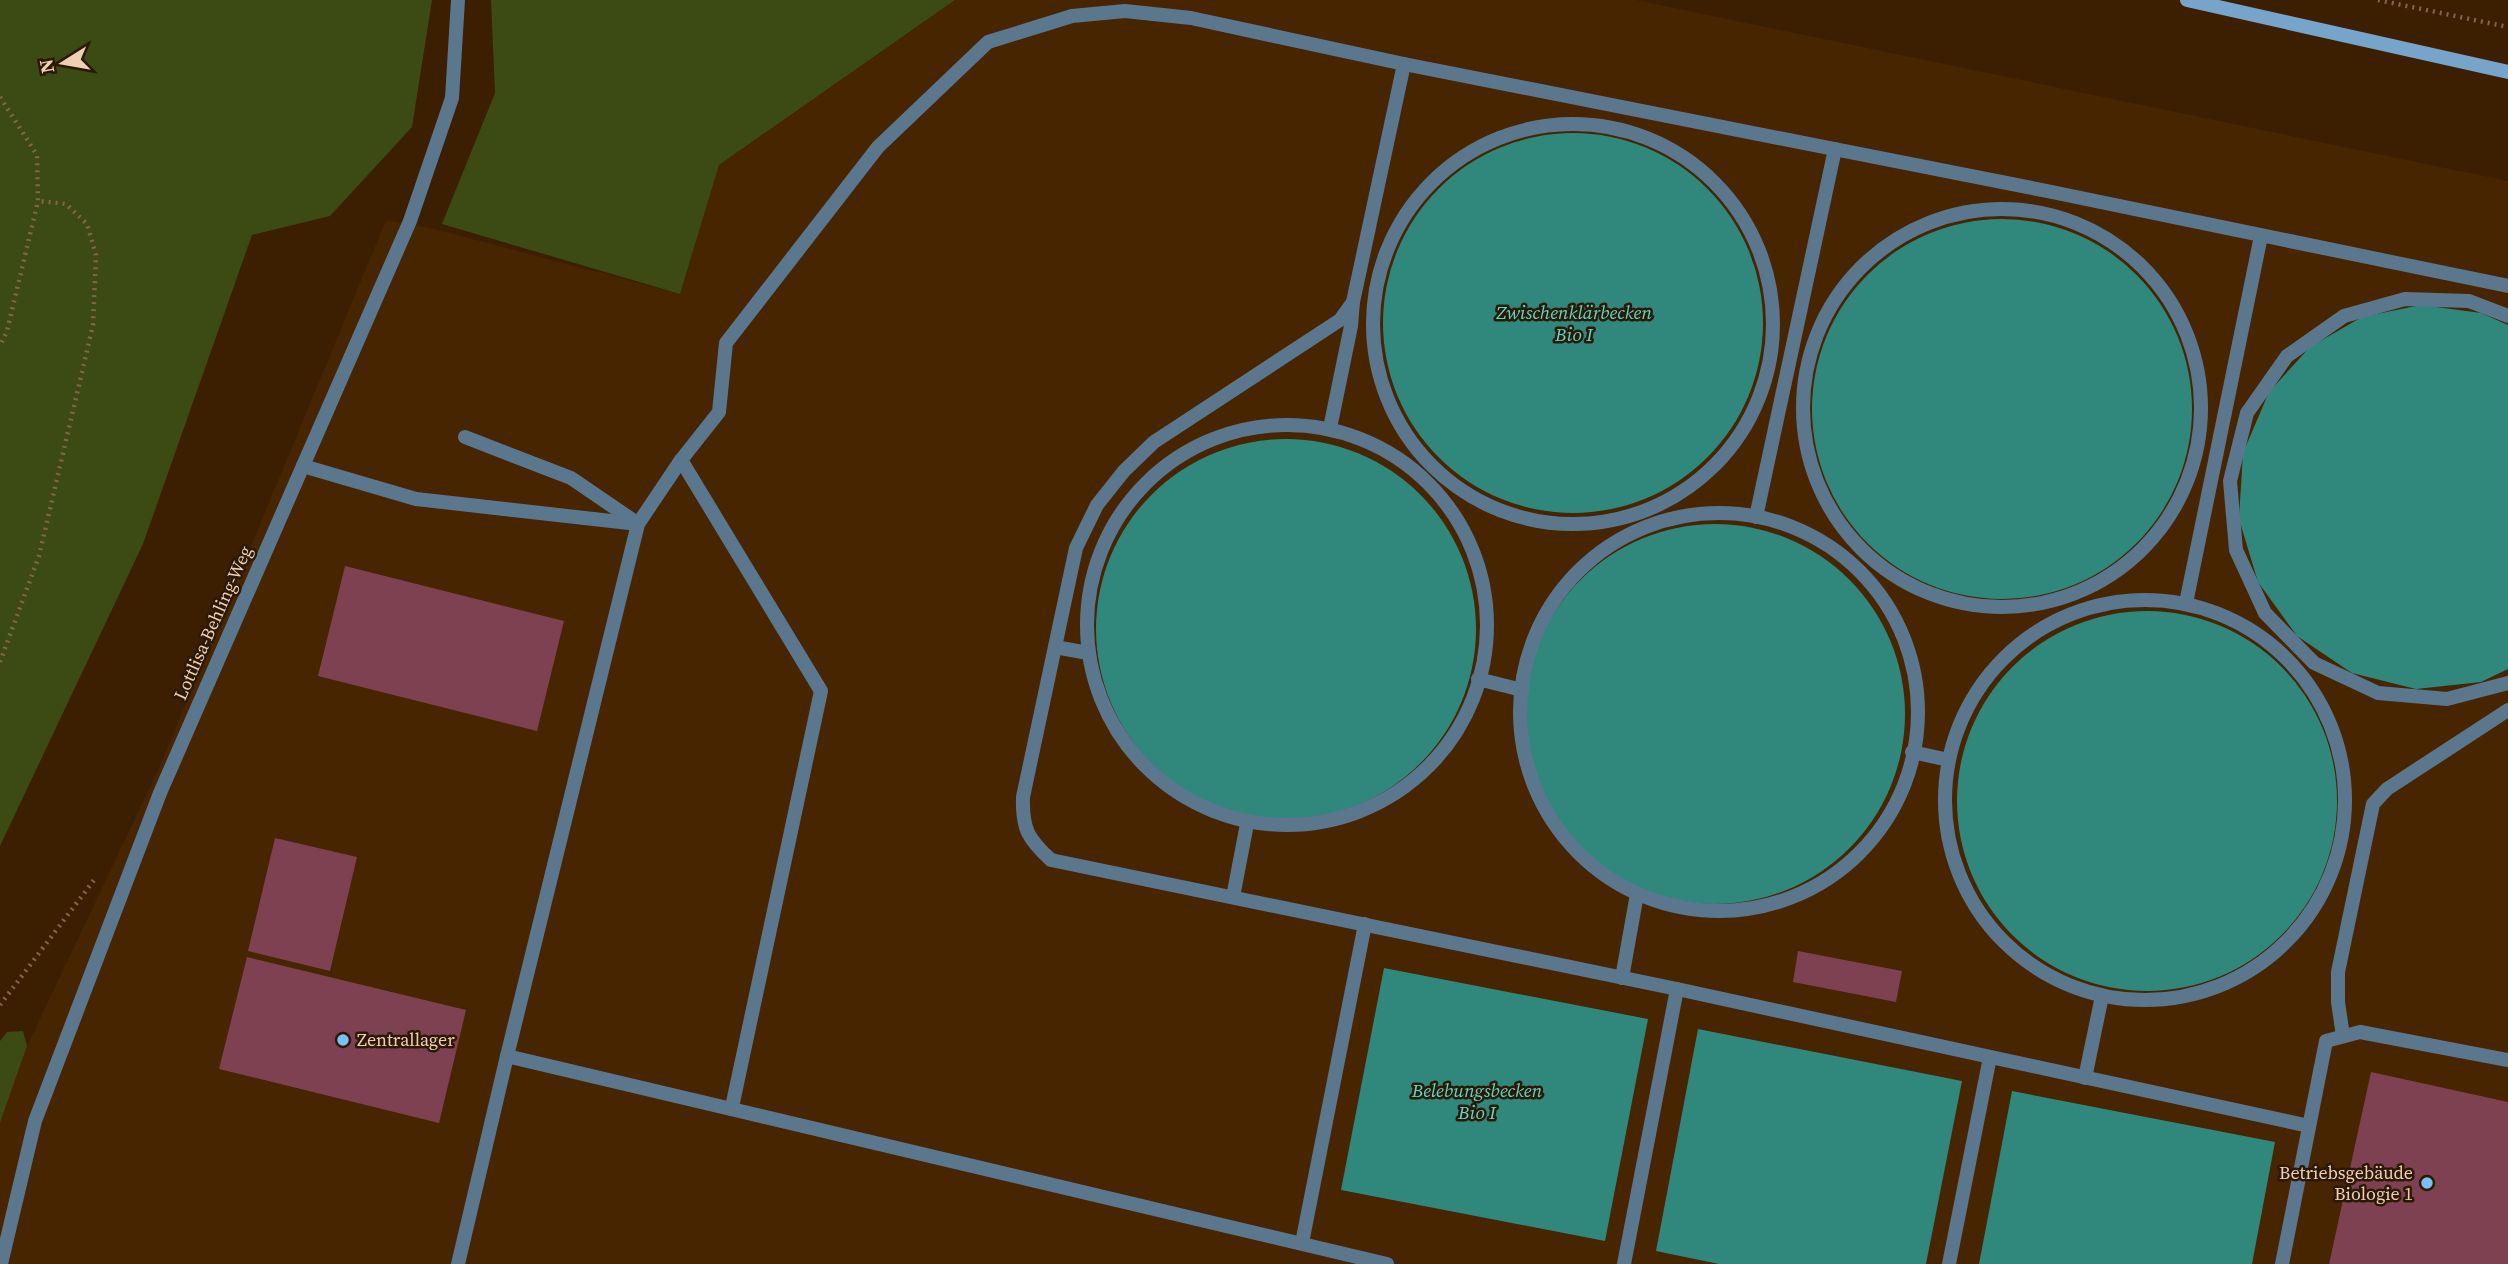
<svg xmlns="http://www.w3.org/2000/svg" width="2508" height="1264" viewBox="0 0 2508 1264" font-family="'Source Serif 4',serif">
<style>
.built{fill:#462500}
.green{fill:#3b4b13}
.water{fill:#30887d}
.building{fill:#7d4151}
.lines{fill:none;stroke-linecap:round;stroke-linejoin:round}
.path{stroke:#846547;stroke-width:4.5;stroke-dasharray:2 5;stroke-linecap:butt}
.lane{stroke:#5b778e;stroke-width:14}
.secondary{stroke:#77a4ca;stroke-width:14}
.poi-dot{fill:#79bff8;stroke:#2b1805;stroke-width:2.5}
.labels{text-anchor:middle;stroke-width:5;stroke-linejoin:round;paint-order:stroke}
.street-label{font-size:18px;fill:#f1d0b2;stroke:#2b1805}
.poi-label{font-size:18px;fill:#f1d0b2;stroke:#2b1805;text-anchor:start}
.water-label{font-size:19px;font-style:italic;fill:#5bd9ca;stroke:#2b1805}
</style>
<rect width="100%" height="100%" fill="#3c1e00"/>
<polygon class="built" points="955,0 1636,0 2508,181 2508,1264 0,1264 0,1123 27,1046 159,768 386,220 435,229 680,294 719,165"/>
<g class="green">
<polygon points="0,0 432,0 412,127 330,216 252,235 143,544 0,846"/>
<polygon points="491,0 955,0 719,165 680,294 442,224 495,93"/>
<polygon points="23,1031 27,1046 0,1123 0,1041 7,1032"/>
</g>
<g class="water">
<circle cx="1573" cy="323" r="190"/>
<circle cx="2002" cy="409" r="190"/>
<polygon points="2421,305 2481,313 2508,325 2508,669 2481,682 2416,689 2352,673 2297,636 2258,582 2239,519 2243,453 2269,392 2310,347 2362,317"/>
<circle cx="1286" cy="629" r="190"/>
<circle cx="1715" cy="714" r="190"/>
<circle cx="2147" cy="801" r="190"/>
<polygon points="1384,968 1648,1019 1605,1241 1341,1190"/>
<polygon points="1698,1029 1962,1081 1926,1264 1719,1264 1656,1251"/>
<polygon points="2012,1091 2275,1142 2252,1264 1979,1264"/>
</g>
<g class="building">
<polygon points="345,566 564,621 537,731 318,676"/>
<polygon points="275,838 357,857 330,971 248,951"/>
<polygon points="1798,951 1902,971 1896,1002 1793,982"/>
<polygon points="247,957 466,1010 439,1123 219,1069"/>
<polygon points="2371,1072 2508,1102 2508,1264 2329,1264"/>
</g>
<g class="lines">
<g class="path">
<polyline points="2378,0 2508,27"/>
<polyline points="0,97 37,155 38,201 7,331 0,346"/>
<polyline points="0,662 39,556 93,325 96,255 87,224 66,204 38,201"/>
<polyline points="0,1005 94,880"/>
</g>
<g class="lane">
<path d="M1404,64L1353,302L1340,320L1154,442L1124,471L1097,505L1076,548L1023,797C1022,829 1028,839 1051,860L1677,989L2309,1126"/>
<circle cx="1573" cy="324" r="200"/>
<circle cx="2002" cy="408" r="199"/>
<polyline points="2508,316 2469,301 2405,299 2344,316 2287,356 2247,413 2230,481 2236,550 2265,613 2314,663 2378,693 2447,699 2508,683"/>
<circle cx="1287" cy="625" r="200"/>
<polyline points="1330,428 1351,326 1353,302"/>
<polyline points="465,437 571,478 634,521"/>
<polyline points="681,460 821,691 732,1107"/>
<polyline points="303,466 416,499 638,524"/>
<circle cx="1719" cy="712" r="199"/>
<polyline points="1756,517 1835,149"/>
<circle cx="2145" cy="800" r="200"/>
<polyline points="2186,603 2261,236"/>
<polyline points="1055,647 1088,653"/>
<polyline points="1478,679 1522,690"/>
<polyline points="1912,752 1949,760"/>
<polyline points="1233,897 1247,824"/>
<polyline points="1622,978 1637,894"/>
<polyline points="2343,1036 2338,1002 2338,972 2373,804 2387,789 2508,710"/>
<polyline points="507,1056 1387,1264"/>
<polyline points="2085,1078 2102,996"/>
<polyline points="1302,1243 1365,924"/>
<polyline points="1,1264 35,1121 160,793 410,221 452,98 458,0"/>
<polyline points="458,1264 507,1056 638,524 681,460 719,412 726,343 878,147 988,42 1072,16 1125,11 1191,18 1404,64 2047,191 2508,286"/>
<polyline points="1624,1264 1677,989"/>
<polyline points="1949,1264 1990,1057"/>
<polyline points="2282,1264 2326,1041 2360,1032 2508,1060"/>
</g>
<polyline class="secondary" points="2187,0 2508,72"/>
</g>
<g class="poi-dot">
<circle cx="343" cy="1040" r="7"/>
<circle cx="2427" cy="1183" r="7"/>
</g>
<g class="labels">
<g class="street-label">
<text transform="translate(213 623) rotate(-66)" y="6">Lottlisa-Behling-Weg</text>
</g>
<g class="poi-label">
<text x="357" y="1046">Zentrallager</text>
<text x="2413" y="1179" text-anchor="end">Betriebsgebäude<tspan x="2413" dy="21">Biologie 1</tspan></text>
</g>
<g class="water-label">
<text x="1574" y="319">Zwischenklärbecken<tspan x="1574" dy="22">Bio I</tspan></text>
<text x="1477" y="1097">Belebungsbecken<tspan x="1477" dy="22">Bio I</tspan></text>
</g>
</g>
<g transform="translate(63 63) rotate(259)" stroke="#2b1805" stroke-width="5" paint-order="stroke">
<path d="M0-5L12 26L0 18L-12 26Z" fill="#f1d0b2"/>
<text y="-10" font-size="19" font-weight="bold" text-anchor="middle" fill="#f1d0b2">N</text>
</g>
</svg>
